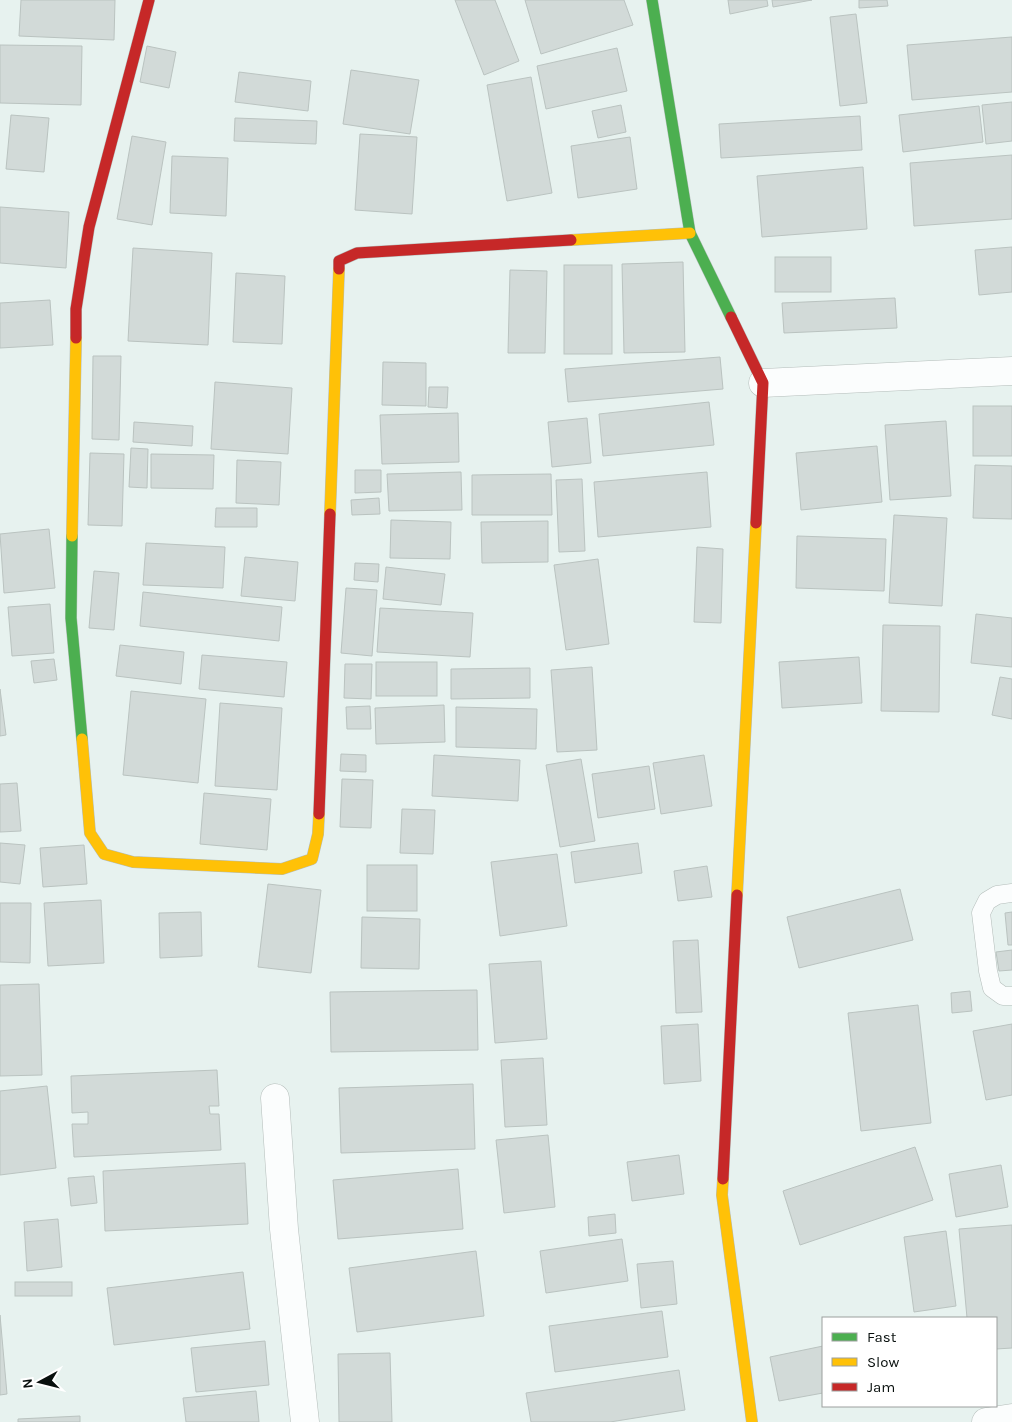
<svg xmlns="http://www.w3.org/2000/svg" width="1012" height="1422" viewBox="0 0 1012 1422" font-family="Karla,sans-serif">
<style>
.building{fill:#d2dad8;stroke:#bac3c0}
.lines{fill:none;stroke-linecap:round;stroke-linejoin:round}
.lane-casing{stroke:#b4bdba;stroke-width:19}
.street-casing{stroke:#b4bdba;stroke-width:29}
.fast-casing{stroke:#b4bdba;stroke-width:12}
.slow-casing{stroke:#b4bdba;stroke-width:12}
.jam-casing{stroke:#b4bdba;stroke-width:12}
.lane{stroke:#fbfdfd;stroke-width:18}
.street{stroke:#fbfdfd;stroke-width:28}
.fast{stroke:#4caf50;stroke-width:11}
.slow{stroke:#ffc107;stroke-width:11}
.jam{stroke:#c62828;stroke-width:11}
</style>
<rect width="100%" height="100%" fill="#e7f2ef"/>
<g class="building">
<polygon points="21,0 115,0 114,40 19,36"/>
<polygon points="455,0 495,0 519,61 484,75"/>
<polygon points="525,0 624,0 633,25 541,54"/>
<polygon points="728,0 767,0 768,6 730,14"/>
<polygon points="772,0 812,0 773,7"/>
<polygon points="859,0 887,0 888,6 859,8"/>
<polygon points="856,14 867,103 840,106 830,17"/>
<polygon points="1012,37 1012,92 912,100 907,45"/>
<polygon points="0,45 82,46 81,105 0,103"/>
<polygon points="147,46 176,52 169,88 140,82"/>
<polygon points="617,48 627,91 546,109 537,66"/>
<polygon points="351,70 419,80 410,134 343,124"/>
<polygon points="239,72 311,81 308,111 235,102"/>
<polygon points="531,77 552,193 507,201 487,85"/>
<polygon points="1012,102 1012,141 986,144 982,105"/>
<polygon points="621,105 626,132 598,138 592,111"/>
<polygon points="979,106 983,142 903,152 899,115"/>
<polygon points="11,115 49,118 44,172 6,169"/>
<polygon points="860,116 862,150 721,158 719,124"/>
<polygon points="235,118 317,121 316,144 234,141"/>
<polygon points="360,134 417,137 412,214 355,210"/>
<polygon points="132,136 166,142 152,225 117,219"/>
<polygon points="630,137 637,189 578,198 571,146"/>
<polygon points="1012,155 1012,219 914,226 910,163"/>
<polygon points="172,156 228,158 226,216 170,213"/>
<polygon points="863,167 867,229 762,237 757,176"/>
<polygon points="0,207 69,212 66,268 0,263"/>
<polygon points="1012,247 1012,292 979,295 975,250"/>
<polygon points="133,248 212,253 208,345 128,341"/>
<rect x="775" y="257" width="56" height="35"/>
<polygon points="683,262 685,352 624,353 622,264"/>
<rect x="564" y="265" width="48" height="89"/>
<polygon points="510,270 547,271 545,353 508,353"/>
<polygon points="236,273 285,276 282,344 233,342"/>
<polygon points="895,298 897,328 784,333 782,303"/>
<polygon points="50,300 53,345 0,348 0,303"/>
<polygon points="93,356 121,356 119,440 92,439"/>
<polygon points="720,357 723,389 568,402 565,369"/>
<polygon points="383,362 426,363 426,406 382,405"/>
<polygon points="215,382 292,388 288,454 211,449"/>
<polygon points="429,387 448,387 447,408 428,407"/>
<polygon points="709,402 714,445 603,456 599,414"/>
<rect x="973" y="406" width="39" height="50"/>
<polygon points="458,413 459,462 382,464 380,415"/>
<polygon points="587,418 591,463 552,467 548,422"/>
<polygon points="946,421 951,496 890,500 885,425"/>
<polygon points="134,422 193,426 192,446 133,442"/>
<polygon points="877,446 882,502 801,510 796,453"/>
<polygon points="131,448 148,449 147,488 129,487"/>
<polygon points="90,453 124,454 122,526 88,525"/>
<polygon points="151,454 214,455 213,489 151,488"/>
<polygon points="237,460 281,462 279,505 236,503"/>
<polygon points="975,465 1012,466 1012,519 973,518"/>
<polygon points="355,470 381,470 381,492 355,493"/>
<polygon points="461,472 462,510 389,511 387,474"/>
<polygon points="707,472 711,527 598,537 594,482"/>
<polygon points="551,474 552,515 472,515 472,475"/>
<polygon points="582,479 585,551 559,552 556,480"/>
<polygon points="379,498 380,514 352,515 351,500"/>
<polygon points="216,508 257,508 257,527 215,527"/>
<polygon points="894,515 947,518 942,606 889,603"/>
<polygon points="391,520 451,522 450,559 390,558"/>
<polygon points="548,521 548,562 482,563 481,522"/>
<polygon points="49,529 55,588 4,593 0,534"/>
<polygon points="797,536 886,539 884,591 796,588"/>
<polygon points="146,543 225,547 223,588 143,585"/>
<polygon points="697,547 723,549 721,623 694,622"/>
<polygon points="245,557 298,562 295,601 241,596"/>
<polygon points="598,559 609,644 566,650 554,565"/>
<polygon points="355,563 379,564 378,582 354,580"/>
<polygon points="386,567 445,574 441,605 383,599"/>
<polygon points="94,571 119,573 114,630 89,628"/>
<polygon points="346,588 377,590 372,656 341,653"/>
<polygon points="143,592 282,607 279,641 140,626"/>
<polygon points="50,604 54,653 12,656 8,607"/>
<polygon points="380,608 473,613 470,657 377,652"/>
<polygon points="976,614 1012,618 1012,667 971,663"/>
<polygon points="883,625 940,626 939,712 881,711"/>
<polygon points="120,645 184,652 181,684 116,676"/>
<polygon points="202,655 287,662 284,697 199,689"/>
<polygon points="859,657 862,703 782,708 779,662"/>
<polygon points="54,659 57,680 34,683 31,661"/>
<rect x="376" y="662" width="61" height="34"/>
<polygon points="345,664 372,664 371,699 344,698"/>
<polygon points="592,667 597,750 557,752 551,670"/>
<polygon points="530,668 530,698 451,699 451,669"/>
<polygon points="1000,677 1012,679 1012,719 992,715"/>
<polygon points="0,689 6,735 0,736"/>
<polygon points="131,691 206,699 198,783 123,775"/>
<polygon points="220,703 282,708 277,790 215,786"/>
<polygon points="444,705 445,742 376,744 375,708"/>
<polygon points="370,706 371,729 347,729 346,707"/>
<polygon points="456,707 537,709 536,749 456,747"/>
<polygon points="341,754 366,755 366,772 340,771"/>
<polygon points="434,755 520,760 518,801 432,796"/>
<polygon points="704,755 712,806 661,814 653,763"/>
<polygon points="581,759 595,841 560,847 546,765"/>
<polygon points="649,766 655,809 598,818 592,774"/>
<polygon points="342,779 373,780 371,828 340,827"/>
<polygon points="17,783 21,831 0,832 0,784"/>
<polygon points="204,793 271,799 267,850 200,844"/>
<polygon points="402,809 435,810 433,854 400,853"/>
<polygon points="0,843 25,845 20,884 0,882"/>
<polygon points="638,843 642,873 575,883 571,852"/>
<polygon points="84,845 87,884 43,887 40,848"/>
<polygon points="557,854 567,926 500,936 491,862"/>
<rect x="367" y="865" width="50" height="46"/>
<polygon points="707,866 712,897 678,901 674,871"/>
<polygon points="268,884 321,890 311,973 258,967"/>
<polygon points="900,889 913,940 799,968 787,917"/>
<polygon points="101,900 104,963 48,966 44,903"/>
<polygon points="0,903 31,903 30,963 0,962"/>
<polygon points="201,912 202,956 160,958 159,913"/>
<polygon points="1012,912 1012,945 1008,945 1005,913"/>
<polygon points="362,917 420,919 419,969 361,968"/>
<polygon points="698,940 702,1012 676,1013 673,941"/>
<polygon points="1012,950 1012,970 999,971 996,952"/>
<polygon points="541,961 547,1039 495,1043 489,964"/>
<polygon points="39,984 42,1075 0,1076 0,985"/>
<polygon points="477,990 478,1050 331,1052 330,992"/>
<polygon points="970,991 972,1011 952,1013 951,993"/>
<polygon points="918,1005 931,1123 861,1131 848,1013"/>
<polygon points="698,1024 701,1081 664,1084 661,1026"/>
<polygon points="1012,1024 1012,1095 986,1100 973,1031"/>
<polygon points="543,1058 547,1125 505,1127 501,1060"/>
<polygon points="217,1070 219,1106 209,1106 210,1114 219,1114 221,1150 74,1157 72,1124 88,1124 88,1112 72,1113 71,1076"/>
<polygon points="473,1084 475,1149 341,1153 339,1088"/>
<polygon points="47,1086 56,1168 0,1175 0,1091"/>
<polygon points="548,1135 555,1207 504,1213 496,1140"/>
<polygon points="915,1147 933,1200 800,1245 783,1191"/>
<polygon points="679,1155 684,1194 632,1201 627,1162"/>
<polygon points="245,1163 248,1224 105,1231 103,1171"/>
<polygon points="1001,1165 1008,1207 956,1217 949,1174"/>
<polygon points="458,1169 463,1229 338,1239 333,1180"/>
<polygon points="94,1176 97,1203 71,1206 68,1178"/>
<polygon points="615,1214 616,1233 589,1236 588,1217"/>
<polygon points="58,1219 62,1267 27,1271 24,1222"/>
<polygon points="1012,1225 1012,1348 996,1349 996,1318 967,1318 959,1229"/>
<polygon points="946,1231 956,1306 914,1312 904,1237"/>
<polygon points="622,1239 628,1281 546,1293 540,1251"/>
<polygon points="476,1251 484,1316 357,1332 349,1268"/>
<polygon points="673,1261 677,1304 641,1308 637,1264"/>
<polygon points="243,1272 250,1329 114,1345 107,1288"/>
<rect x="15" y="1282" width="57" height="14"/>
<polygon points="662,1311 668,1357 555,1372 549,1326"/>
<polygon points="0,1315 7,1394 0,1395"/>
<polygon points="265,1341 269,1385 196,1392 191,1348"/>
<polygon points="823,1346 823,1393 779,1401 770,1357"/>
<polygon points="390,1353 392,1422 339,1422 338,1354"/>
<polygon points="679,1370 685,1410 610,1422 531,1422 526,1393"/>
<polygon points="256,1391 259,1422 186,1422 183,1398"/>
<polygon points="80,1416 80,1422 18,1422 18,1419"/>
</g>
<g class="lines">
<g class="lane-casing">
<polyline id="lane" points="1012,893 997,895 987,901 981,913 988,971 992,988 1003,996 1012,996"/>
</g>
<g class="street-casing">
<g id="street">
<polyline points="763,383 1012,371"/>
<polyline points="275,1098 284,1229 305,1422"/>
<polyline points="986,1422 1012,1418"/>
</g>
</g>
<g class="fast-casing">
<g id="fast">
<polyline points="652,0 690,233 731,317"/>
<polyline points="72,536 71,618 82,739"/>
</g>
</g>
<g class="slow-casing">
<g id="slow">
<polyline points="571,240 690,233"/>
<polyline points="330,514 339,269"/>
<polyline points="72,536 76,338"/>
<polyline points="82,739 90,833 104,854 133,862 282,869 312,859 318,834 319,814"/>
<polyline points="737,895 756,523"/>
<polyline points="723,1179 722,1195 752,1422"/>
</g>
</g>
<g class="jam-casing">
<g id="jam">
<polyline points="339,269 339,261 357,253 571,240"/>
<polyline points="731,317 763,383 756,523"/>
<polyline points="76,338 76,309 89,227 149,0"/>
<polyline points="319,814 330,514"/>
<polyline points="723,1179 737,895"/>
</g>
</g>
<use href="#lane" class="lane"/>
<use href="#street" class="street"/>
<use href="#fast" class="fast"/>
<use href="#slow" class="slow"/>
<use href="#jam" class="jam"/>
</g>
<rect x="822" y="1317" width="175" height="90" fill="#ffffff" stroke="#9c9f9e"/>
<rect x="832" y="1333" width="25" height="8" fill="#4caf50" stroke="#9c9f9e"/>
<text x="867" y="1342" font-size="15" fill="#080f0d">Fast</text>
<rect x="832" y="1358" width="25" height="8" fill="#ffc107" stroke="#9c9f9e"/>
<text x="867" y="1367" font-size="15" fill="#080f0d">Slow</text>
<rect x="832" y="1383" width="25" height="8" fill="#c62828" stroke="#9c9f9e"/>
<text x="867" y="1392" font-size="15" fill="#080f0d">Jam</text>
<g transform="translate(40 1382) rotate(263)" stroke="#ffffff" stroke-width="4" paint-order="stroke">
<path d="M0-4L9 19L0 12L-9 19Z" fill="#080f0d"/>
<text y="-8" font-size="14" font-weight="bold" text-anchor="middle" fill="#080f0d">N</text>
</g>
</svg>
